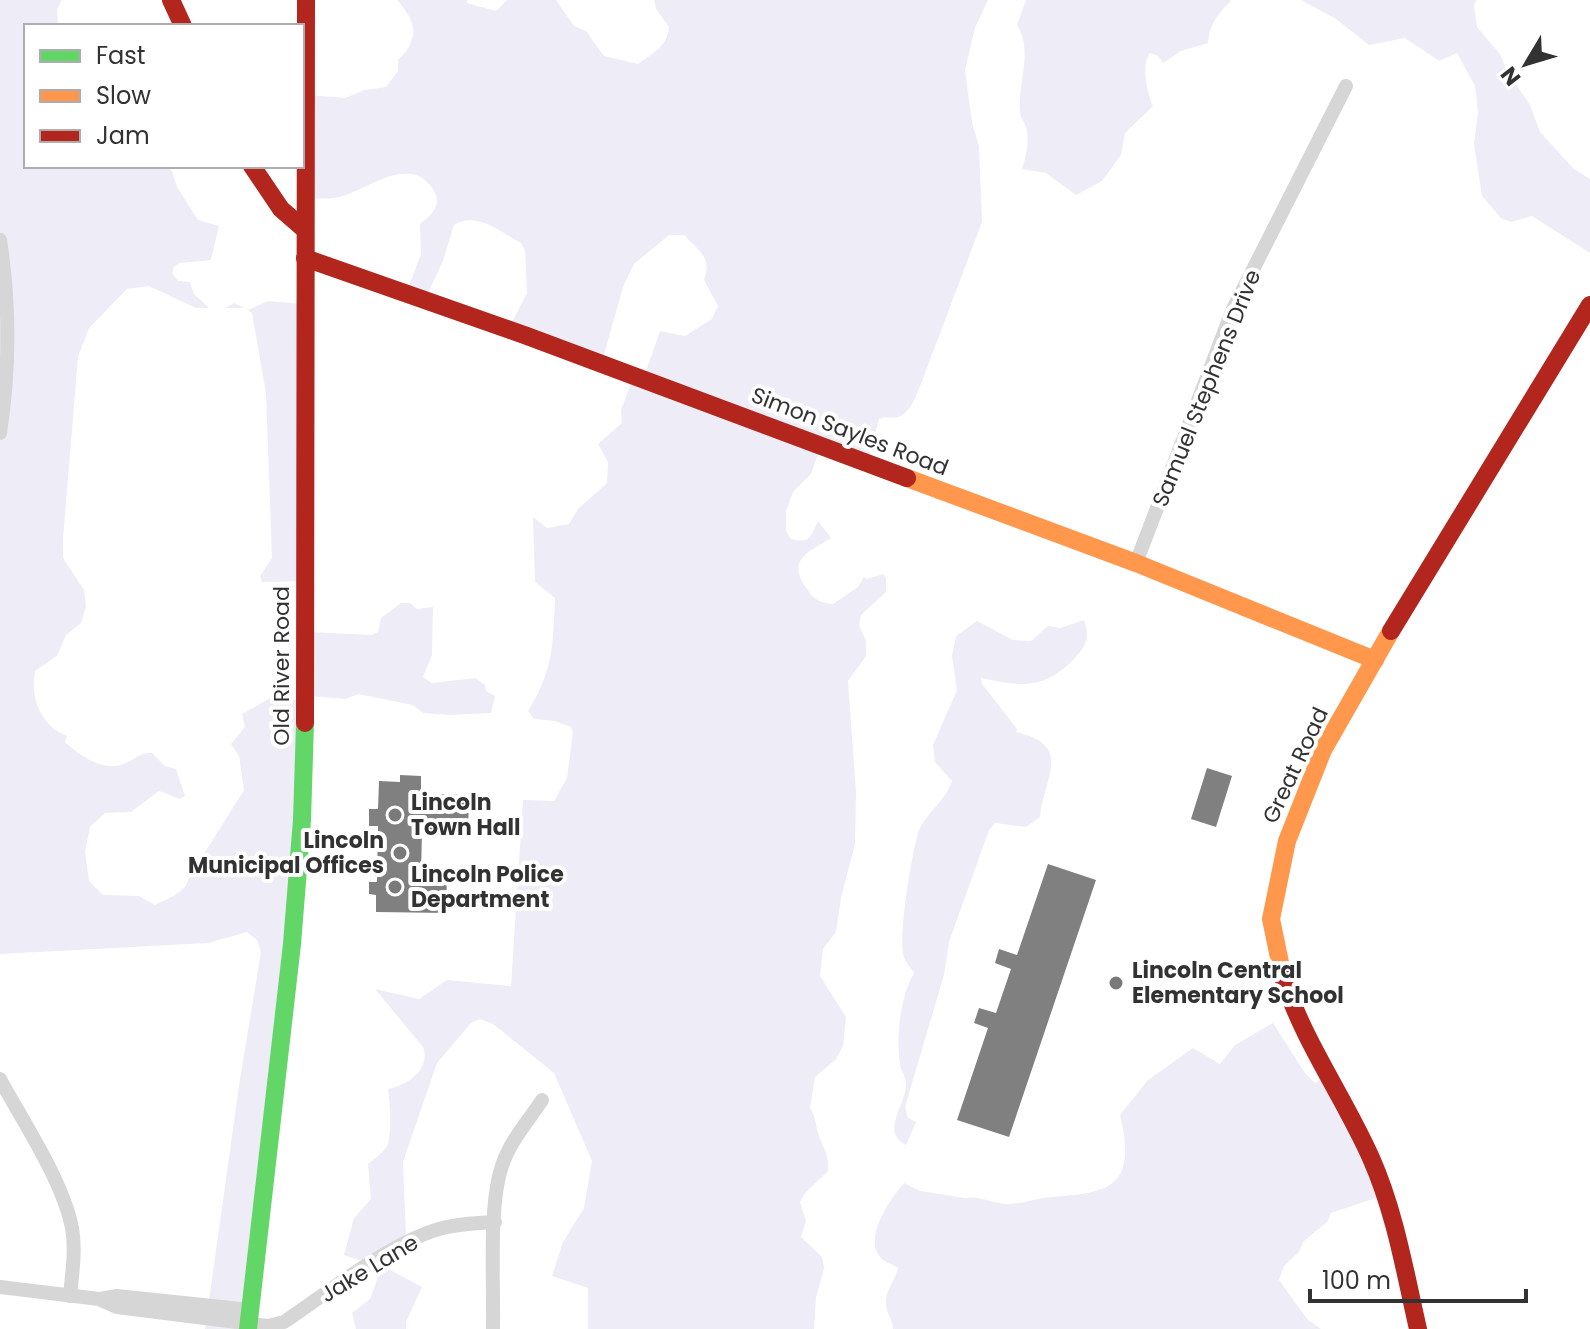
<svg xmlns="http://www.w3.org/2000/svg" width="1590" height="1329" viewBox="0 0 1590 1329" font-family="Poppins,sans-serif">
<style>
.green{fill:#eeedf7}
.building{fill:#808080}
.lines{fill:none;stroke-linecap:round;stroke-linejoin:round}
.street{stroke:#d6d6d6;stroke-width:14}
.fast{stroke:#63d668;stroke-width:18}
.slow{stroke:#ff974d;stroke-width:18}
.jam{stroke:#b3261e;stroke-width:18}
.poi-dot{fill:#7a7a7a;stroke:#fff;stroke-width:3}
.labels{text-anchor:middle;stroke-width:8;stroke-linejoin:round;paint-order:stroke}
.street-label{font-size:22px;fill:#323232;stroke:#fff}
.poi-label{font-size:22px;font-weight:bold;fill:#323232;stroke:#fff;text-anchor:start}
</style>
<rect width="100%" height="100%" fill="#fff"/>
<g class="green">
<path d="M0,0H62L57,9L58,26H26V166H164L172,171L177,187L198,220L219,226L211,260L180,263L174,267L172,273L178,281L190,282L194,294L209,308H196L149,286L127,289L89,328L78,357L63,539V558L84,590L86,607L81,623L66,635L57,656L35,671C30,698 40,725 67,736L65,742C79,755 103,772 123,764C135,760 139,752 152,753L165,766L176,769L185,796L180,799L159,791L131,812L105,813L90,827L85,852L89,881L103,895L139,896L155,905C177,894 192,891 190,863L202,857L244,790L239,756L231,744L245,727L242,714L270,698L307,701L251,1329H205L240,1079L261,952L257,940L247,932L208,943L0,954Z"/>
<path d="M397,0H467V3L496,11L507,0H556L574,26L586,31L604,56L638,64C653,53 667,47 669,27L656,9L654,0H988L975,28L965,70L972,122L979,147L982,222L921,384C916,395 911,413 898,417C891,419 886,416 879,419L870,455L822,443L811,474L793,492L786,511V531L791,539C810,544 810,537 818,521L831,538C807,553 786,560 807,589C814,600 820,603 833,604L858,587L864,577L867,579L883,574L886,578V592L861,615L859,625L866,641V656L848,681L856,792L855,844L841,898L836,932L823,949L820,976L846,1017L843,1046L836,1059L815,1077L810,1108C817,1120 815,1122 818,1133C823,1150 829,1152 828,1171L806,1192L800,1202L806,1221L801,1237L822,1257L824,1268L816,1298L814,1329H588V1288L552,1276L563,1242L584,1208L592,1161L554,1073L493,1024L480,1019L471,1023L437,1063L403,1162L406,1238L390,1270L422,1287L406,1322V1329H356L352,1313L370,1299L381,1268L344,1255L354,1218L371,1199L368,1164C374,1159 383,1153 387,1146C392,1136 390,1101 388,1089C407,1085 431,1070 423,1047L375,989L419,999L447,980L511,986L523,800L554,801L567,778L573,732L571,727L555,721L534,719L528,711C553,671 553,645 555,598L535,582L533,517L547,528L569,524L578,509L607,483L608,462L598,444L622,423L621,410L634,375L645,374L660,331L685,336L712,319L718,306L704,280C712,257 699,251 684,235H669L634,264L623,287L603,358L510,326L527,293L525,250L521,243C500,232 477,211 454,225L443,261L428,293L408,288L421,254L420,224C429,217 442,206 435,193C414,153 374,185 346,195C335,200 320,198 308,199L309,95L345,98L365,90L386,87L398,71V60C420,39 417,22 397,0Z"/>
<path d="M1026,0H1230L1231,1C1217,14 1210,24 1208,43L1181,51L1163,63L1158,56L1150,53C1141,64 1147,93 1153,106L1125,133L1121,155L1102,181L1076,195L1046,173L1022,169C1026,156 1029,144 1027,131C1026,124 1021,119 1020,113C1017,83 1034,53 1017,25Z"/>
<polygon points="1301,0 1476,0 1474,6 1477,27 1500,54 1507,71 1530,105 1540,132 1574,169 1590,179 1590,253 1532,216 1511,222 1501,218 1482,196 1474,144 1478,112 1475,86 1457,53 1439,61 1405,38 1369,45 1336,19"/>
<polygon points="268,301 303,304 305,581 262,582 260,576 272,558 266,393 252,313 244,308 225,308 234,303 248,310"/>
<polygon points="401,603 410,603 417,609 433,607 432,655 423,677 432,683 475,678 485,685 486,691 495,696 491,713 450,715 423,713 413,705 358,694 346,699 309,696 309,632 372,635 378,632 381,618"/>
<path d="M1084,620C1090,638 1087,645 1074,659C1042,691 1021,686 981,678L982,684L1017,729L1016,732C1075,746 1043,778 1040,817L1026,827L995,823L989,830L949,942L944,975L905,1107L908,1118L916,1122L906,1145C879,1131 907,1105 906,1083C906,1077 901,1071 900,1065C896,1037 900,997 914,973C911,968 906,963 904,957C897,941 912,853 918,833C925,813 945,802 952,781L935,762L933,745L957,690L952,656L956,636L977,621L1013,640L1031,641L1048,626L1060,628Z"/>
<path d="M1273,1023L1305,1073L1315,1083L1330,1076L1385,1195L1331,1213L1328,1221L1303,1242L1299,1252L1284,1266L1279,1280L1308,1320L1321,1329H893C893,1320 886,1313 886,1304C885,1291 895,1280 898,1268C893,1265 885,1262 881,1258C862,1239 891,1198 904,1183L920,1191L965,1198C978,1195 994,1204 1008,1204C1022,1204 1037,1198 1051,1197C1114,1193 1136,1185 1120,1115L1148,1080L1193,1048L1220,1064L1235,1045Z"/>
</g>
<g class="building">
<polygon points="1207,768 1232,776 1216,827 1191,819"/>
<polygon points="400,775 421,776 421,794 469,795 468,833 422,831 421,874 447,875 446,913 376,912 376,895 369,894 369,882 377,882 378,826 369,826 369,809 378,809 379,781 400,782"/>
<polygon points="1048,864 1096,880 1009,1137 957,1120 988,1028 974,1023 979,1008 996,1013 1011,969 995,963 999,949 1017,955"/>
</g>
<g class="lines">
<g class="street">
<path d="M0,240C10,305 10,368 0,433"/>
<polyline points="1136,563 1233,309 1346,86"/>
<path d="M0,1079C23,1122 63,1181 72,1228C76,1250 72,1274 70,1296"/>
<path d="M0,1287L99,1299L117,1307L268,1326L284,1322C327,1293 390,1243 439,1229C457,1224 476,1223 495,1222"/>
<polyline points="100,1299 117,1296 250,1310"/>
<path d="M493,1329C494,1285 488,1202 503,1163C511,1140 529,1120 542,1100"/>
</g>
<polyline class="fast" points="248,1329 292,944 302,820 305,723"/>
<g class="slow">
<polyline points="907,478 1136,563 1375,660"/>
<polyline points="1283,977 1271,919 1287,841 1323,750 1391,631"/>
</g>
<g class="jam">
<polyline points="171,0 183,26"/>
<polyline points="252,166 281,209 304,229"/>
<polyline points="305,258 527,336 907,478"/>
<polyline points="1391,631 1590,305"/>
<polyline points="305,723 306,0"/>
<path d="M1283,977C1303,1041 1344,1097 1371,1158C1395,1212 1405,1272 1418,1329"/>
</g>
</g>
<g class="poi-dot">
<circle cx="395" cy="815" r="8"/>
<circle cx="400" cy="853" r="8"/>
<circle cx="395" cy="887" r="8"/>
<circle cx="1116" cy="983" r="8"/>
</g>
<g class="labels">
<g class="street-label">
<text transform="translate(1206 388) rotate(-68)" y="8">Samuel Stephens Drive</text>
<text transform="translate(850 431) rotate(21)" y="8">Simon Sayles Road</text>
<text transform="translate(281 666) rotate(-90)" y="8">Old River Road</text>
<text transform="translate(1295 765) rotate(-65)" y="8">Great Road</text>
<text transform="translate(369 1268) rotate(-31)" y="8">Jake Lane</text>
</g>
<g class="poi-label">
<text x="411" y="810">Lincoln<tspan x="411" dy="25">Town Hall</tspan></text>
<text x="384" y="848" text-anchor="end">Lincoln<tspan x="384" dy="25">Municipal Offices</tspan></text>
<text x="411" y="882">Lincoln Police<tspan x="411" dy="25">Department</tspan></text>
<text x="1132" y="978">Lincoln Central<tspan x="1132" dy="25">Elementary School</tspan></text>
</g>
</g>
<rect x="24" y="24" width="280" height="144" fill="#ffffff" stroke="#adadad" stroke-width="2"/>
<rect x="40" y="50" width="40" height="12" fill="#63d668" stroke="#adadad" stroke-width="2"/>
<text x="96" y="64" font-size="24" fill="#323232">Fast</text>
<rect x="40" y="90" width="40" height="12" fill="#ff974d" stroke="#adadad" stroke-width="2"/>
<text x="96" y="104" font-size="24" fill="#323232">Slow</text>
<rect x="40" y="130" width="40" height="12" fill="#b3261e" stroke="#adadad" stroke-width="2"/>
<text x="96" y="144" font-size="24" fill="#323232">Jam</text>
<g transform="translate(1526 64) rotate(232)" stroke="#ffffff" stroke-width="6" paint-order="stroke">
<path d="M0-6L14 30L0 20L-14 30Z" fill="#323232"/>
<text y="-12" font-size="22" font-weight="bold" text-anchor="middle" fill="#323232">N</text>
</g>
<path d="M1310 1289v12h216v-12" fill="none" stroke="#323232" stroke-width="4"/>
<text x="1322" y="1289" font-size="24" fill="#323232" stroke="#ffffff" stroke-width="6" paint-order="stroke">100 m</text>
</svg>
